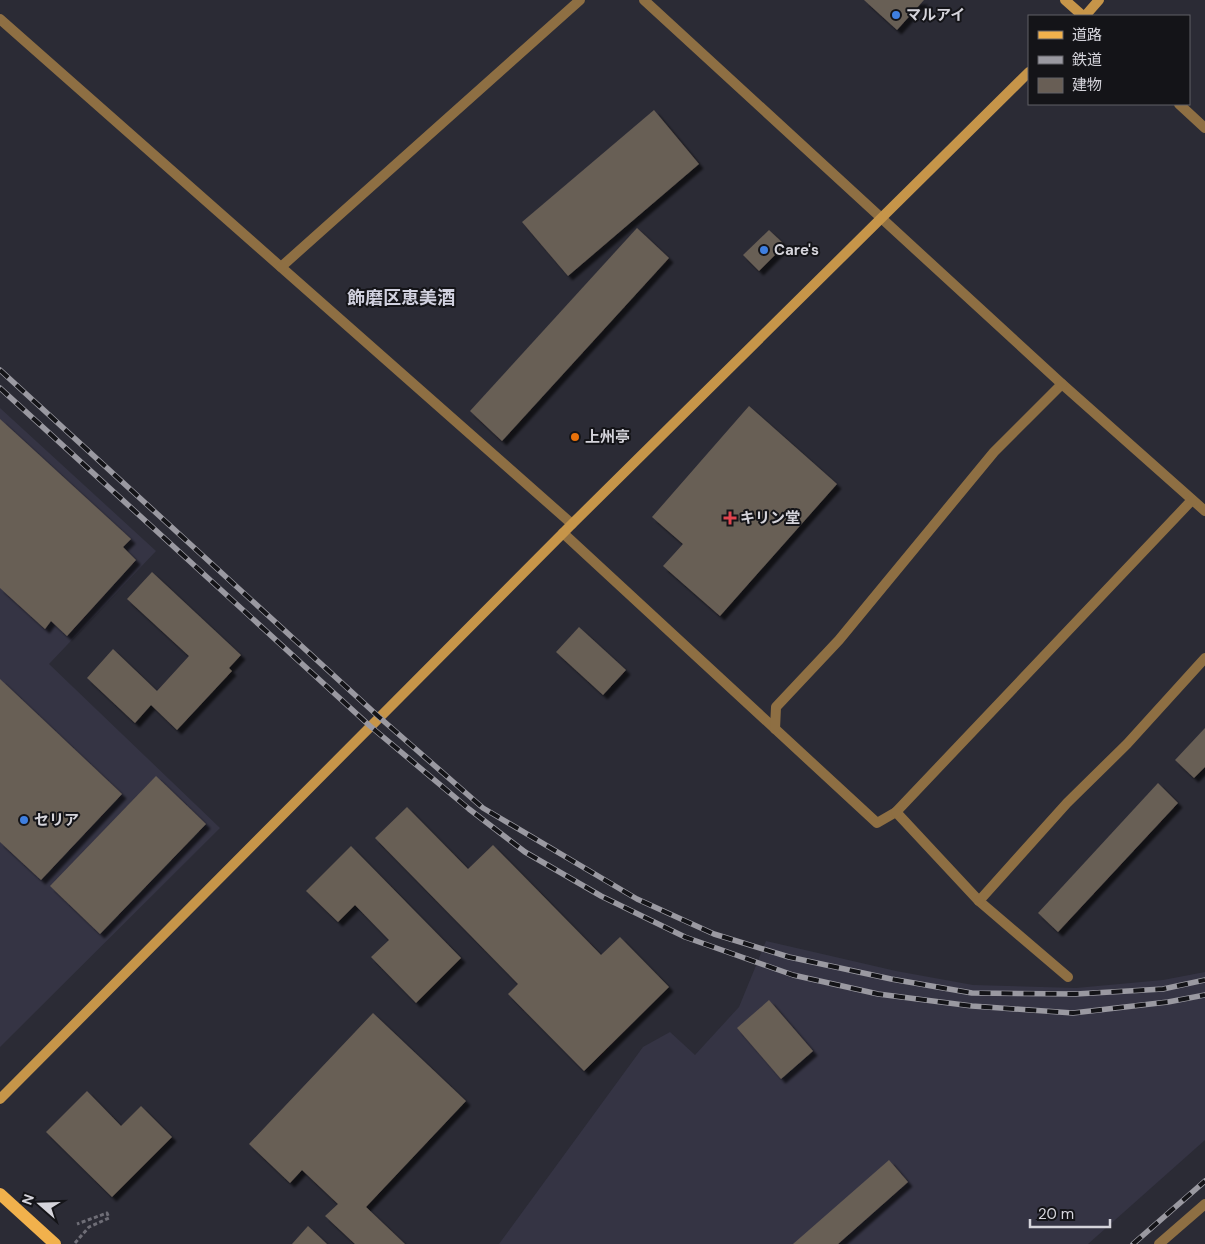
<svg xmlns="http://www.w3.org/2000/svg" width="1205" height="1244" viewBox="0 0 1205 1244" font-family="'DM Sans','Noto Sans JP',sans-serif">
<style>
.built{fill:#353444}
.building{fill:#685e55;filter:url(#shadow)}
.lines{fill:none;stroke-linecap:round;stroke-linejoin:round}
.path{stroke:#6e6d76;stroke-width:3;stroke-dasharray:4 2.5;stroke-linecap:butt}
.street{stroke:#8e6f43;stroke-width:10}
.secondary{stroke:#c69549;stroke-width:10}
.primary{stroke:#f1b14c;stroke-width:12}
.rail-casing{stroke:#9a99a1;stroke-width:5.5}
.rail{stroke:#141418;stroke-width:4;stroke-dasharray:11;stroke-linecap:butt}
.shop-dot{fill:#3f7fe0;stroke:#141418;stroke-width:2}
.food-dot{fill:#e8710a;stroke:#141418;stroke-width:2}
.health-dot{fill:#e0444e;stroke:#141418;stroke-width:2}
.labels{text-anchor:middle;stroke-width:4;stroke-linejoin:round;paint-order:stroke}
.poi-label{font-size:15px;font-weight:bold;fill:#d5d4db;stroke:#141418;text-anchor:start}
.quarter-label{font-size:18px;font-weight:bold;fill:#d1d1df;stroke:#141418}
</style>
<defs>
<filter id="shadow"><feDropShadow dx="4.5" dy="4.5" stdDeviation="1" flood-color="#0009"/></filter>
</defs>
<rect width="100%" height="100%" fill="#2b2b35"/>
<g class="built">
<polygon points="0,408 156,551 49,664 220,828 0,1047"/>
<polygon points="766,941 896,971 973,985 1076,988 1163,980 1205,972 1205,1140 1088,1244 499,1244 643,1047 670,1032 695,1055 739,1007"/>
</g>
<g class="building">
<polygon points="864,0 924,0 897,30"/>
<polygon points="654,110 699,164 568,276 522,222"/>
<polygon points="637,228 669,258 502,441 470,411"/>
<polygon points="769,230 785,245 759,271 743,255"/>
<polygon points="749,406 837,484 720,616 663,566 683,544 652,517"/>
<polygon points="0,419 131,539 123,547 136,560 67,636 51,621 45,629 0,588"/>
<polygon points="152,572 241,655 229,668 232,671 177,730 151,705 135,723 87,678 113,649 157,691 189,656 127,599"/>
<polygon points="579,627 626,670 603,695 556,652"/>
<polygon points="0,679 122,794 41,880 0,842"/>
<polygon points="1205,728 1205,767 1194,778 1175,760"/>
<polygon points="156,776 206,824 100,934 50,886"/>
<polygon points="1158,783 1178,803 1058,932 1038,913"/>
<polygon points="407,807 468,869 493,845 601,955 620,937 669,987 584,1071 508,994 518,984 375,838"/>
<polygon points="351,846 461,958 416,1003 371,957 389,940 355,905 338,922 306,891"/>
<polygon points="769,1000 813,1051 781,1079 737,1028"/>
<polygon points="373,1013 466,1101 366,1207 405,1244 355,1244 325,1216 338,1204 302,1170 290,1183 249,1144"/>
<polygon points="87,1091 121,1126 141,1106 172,1137 112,1197 46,1132"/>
<polygon points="889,1160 908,1182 838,1244 793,1244"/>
<polygon points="308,1226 327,1244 292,1244"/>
</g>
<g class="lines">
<polyline class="path" points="75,1243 89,1227 109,1218 107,1213 77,1224"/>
<g class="street">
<polyline points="644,0 1062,384 1205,511"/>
<polyline points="0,19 572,524"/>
<polyline points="1179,104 1205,128"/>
<polyline points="281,267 580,0"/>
<polyline points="563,533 877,823 896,812 1192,500"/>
<polyline points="775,729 776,707 839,640 994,452 1062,384"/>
<polyline points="896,812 979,901 1068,977"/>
<polyline points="979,901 1067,803 1127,744 1205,658"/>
<polyline points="1159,1244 1205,1204"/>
</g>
<g class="secondary">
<polyline points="1065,0 1083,16"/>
<polyline points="1085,16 1099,0"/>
<polyline points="0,1099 572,524 1029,72"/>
</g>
<polyline class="primary" points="0,1194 55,1244"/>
<g class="rail-casing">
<g id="rail">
<polyline points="0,370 379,717 483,808 637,899 714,934 789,957 891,979 972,993 1076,994 1163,989 1205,980"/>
<polyline points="0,388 370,726 469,809 525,852 601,896 685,937 793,975 878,994 972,1006 1073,1013 1168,1002 1205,995"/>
<polyline points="1133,1244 1205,1181"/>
</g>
</g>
<use href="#rail" class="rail"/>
</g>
<g class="shop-dot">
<circle cx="896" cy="15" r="5"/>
<circle cx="764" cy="250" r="5"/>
<circle cx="24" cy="820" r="5"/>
</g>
<circle class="food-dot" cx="575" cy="437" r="5"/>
<path class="health-dot" d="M727.5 510.5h5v5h5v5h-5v5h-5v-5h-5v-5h5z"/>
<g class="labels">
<g class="poi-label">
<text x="906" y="20">マルアイ</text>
<text x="774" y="255">Care's</text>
<text x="585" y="442">上州亭</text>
<text x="740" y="523">キリン堂</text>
<text x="34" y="825">セリア</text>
</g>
<g class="quarter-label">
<text x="401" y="304">飾磨区恵美酒</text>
</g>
</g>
<rect x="1028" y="15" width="162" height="90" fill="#141418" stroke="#616166"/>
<rect x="1038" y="31" width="25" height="8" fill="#f1b14c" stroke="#616166"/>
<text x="1072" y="40" font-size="15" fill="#d5d4db">道路</text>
<rect x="1038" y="56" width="25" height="8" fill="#9a99a1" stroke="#616166"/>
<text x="1072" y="65" font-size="15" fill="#d5d4db">鉄道</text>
<rect x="1038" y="78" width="25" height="15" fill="#685e55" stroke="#616166"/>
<text x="1072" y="90" font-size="15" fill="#d5d4db">建物</text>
<g transform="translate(40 1204) rotate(290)" stroke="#141418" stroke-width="4" paint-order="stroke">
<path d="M0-4L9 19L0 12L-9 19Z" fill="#d5d4db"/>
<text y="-8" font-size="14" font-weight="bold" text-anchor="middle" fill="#d5d4db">N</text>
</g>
<path d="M1030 1219v8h80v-8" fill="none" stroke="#d5d4db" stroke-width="2.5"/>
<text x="1038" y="1219" font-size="15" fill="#d5d4db" stroke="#141418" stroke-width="4" paint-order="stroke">20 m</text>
</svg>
